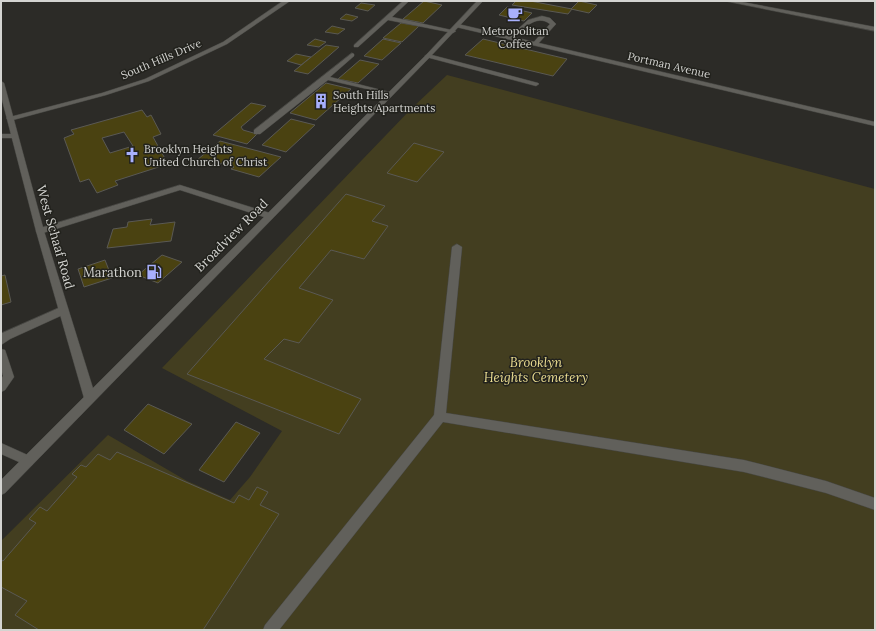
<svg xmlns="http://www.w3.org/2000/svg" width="876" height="631" viewBox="0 0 876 631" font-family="Lora,serif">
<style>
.green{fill:#433e20}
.building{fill:#4a4211;stroke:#5a5954;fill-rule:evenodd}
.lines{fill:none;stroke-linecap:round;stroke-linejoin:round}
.service-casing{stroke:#464642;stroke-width:1}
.minor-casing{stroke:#464642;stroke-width:1}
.tertiary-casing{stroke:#464642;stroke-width:1}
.secondary-casing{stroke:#464642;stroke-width:1}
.service{fill:#61605b;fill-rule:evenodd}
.minor{fill:#61605b;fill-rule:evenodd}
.tertiary{fill:#61605b;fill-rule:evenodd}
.secondary{fill:#61605b;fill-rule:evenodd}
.labels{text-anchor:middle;stroke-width:3;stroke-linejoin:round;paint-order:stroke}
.far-poi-label{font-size:11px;fill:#d4d4d1;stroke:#22221d;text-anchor:start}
.far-street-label{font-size:11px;fill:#d4d4d1;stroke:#22221d}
.street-label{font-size:13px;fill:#d4d4d1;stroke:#22221d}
.poi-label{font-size:13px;fill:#d4d4d1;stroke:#22221d;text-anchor:end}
.park-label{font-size:13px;font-style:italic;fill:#ebdd91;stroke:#22221d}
</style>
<rect width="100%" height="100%" fill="#2c2b27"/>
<polygon class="green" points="447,75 875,189 875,630 1,630 1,541 108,435 187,481 230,500 250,477 282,431 162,368 412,108"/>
<g class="building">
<polygon points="424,1 442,5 423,23 403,19"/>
<polygon points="516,1 530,1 572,9 568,14 512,5"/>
<polygon points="579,1 597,5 589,13 571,9"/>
<polygon points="361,3 375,5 368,11 355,8"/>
<polygon points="507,7 532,13 524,21 499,15"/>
<polygon points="346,14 358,17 352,21 340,19"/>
<polygon points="401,23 419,26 402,42 383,38"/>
<polygon points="332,26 345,29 338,34 325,32"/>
<polygon points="315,39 326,42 319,47 307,45"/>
<polygon points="383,39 401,43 382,60 364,56"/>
<polygon points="483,39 567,59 553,76 465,55"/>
<polygon points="326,45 339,47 308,74 294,71"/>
<polygon points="296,54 311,57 301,65 287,61"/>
<polygon points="360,60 379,64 358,83 338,79"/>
<polygon points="326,83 351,89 316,120 290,113"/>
<polygon points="251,103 266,106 241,127 243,130 257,134 247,144 213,135"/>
<path d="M142,110L147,117L151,115L161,134L153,137L168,164L115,181L118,185L97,193L89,179L80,182L64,138L74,134L71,130ZM124,132L133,146L110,153L102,138Z"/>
<polygon points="291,119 315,125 286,152 262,145"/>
<polygon points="220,141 281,157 259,177 231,169 234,167 221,163 219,166 197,160"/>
<polygon points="414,143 444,152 417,182 387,173"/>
<polygon points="346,194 385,206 372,221 388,226 364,259 331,250 299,288 333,300 299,343 284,339 264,359 361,399 339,434 187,374"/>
<polygon points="152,219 150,225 175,222 171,241 107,248 113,229 127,227 128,222"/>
<polygon points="162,255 182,262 158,283 138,275"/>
<polygon points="105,260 112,278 84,287 78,269"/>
<polygon points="5,275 11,302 1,305 1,276"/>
<polygon points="148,404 192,424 164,454 124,430"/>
<polygon points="236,422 260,433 224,482 199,470"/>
<polygon points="117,452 234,503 239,495 249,500 257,487 268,492 260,505 279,514 203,630 39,630 15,615 27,601 1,587 1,560 3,561 36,523 29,519 40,507 47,511 77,477 72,474 81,465 86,467 98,454 110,460"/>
</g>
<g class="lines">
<g class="service-casing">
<g id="service">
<polygon points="403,1 409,1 392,17 456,31 453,33 388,20 358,47 354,47 354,45"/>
<path d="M542,16L550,18L556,24L537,45L532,44L550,24C536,13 522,30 513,39L508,38L528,20Z"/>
<polygon points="352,53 354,54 354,56 330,77 393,93 393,95 328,80 260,134 254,134 254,130"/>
<polygon points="428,54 538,83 539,84 536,86 426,57 425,56"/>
<polygon points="180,185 273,214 274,216 270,219 267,218 180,190 43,233 37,233 36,231 37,229"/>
<polygon points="457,244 462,247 446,413 744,460 826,481 875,498 875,510 826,493 744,472 443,422 279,630 263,630 265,625 434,415 452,247"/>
<polygon points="63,306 67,307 68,310 67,313 10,339 1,345 2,333"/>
<polygon points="1,349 5,350 14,377 5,390 1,392 1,379 3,376 1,369"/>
<polygon points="1,443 32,457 34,461 32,465 28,466 1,454"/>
</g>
</g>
<g class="minor-casing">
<g id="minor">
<polygon points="283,1 290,1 227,44 149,81 106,95 13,120 10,120 6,118 102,93 145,79 223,42"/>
<polygon points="725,1 737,1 875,27 875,31"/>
<polygon points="458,24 875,122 875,126 456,27 456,25"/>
<polygon points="1,134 14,134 18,136 14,138 1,138"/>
</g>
</g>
<g class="tertiary-casing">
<polygon id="tertiary" points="1,81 4,83 44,231 96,398 94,401 90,403 86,401 84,398 36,231 1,96"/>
</g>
<g class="secondary-casing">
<polygon id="secondary" points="477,1 483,1 430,57 5,493 1,495 1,480 426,55"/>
</g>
<use href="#service" class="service"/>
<use href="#minor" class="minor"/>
<use href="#tertiary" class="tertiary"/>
<use href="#secondary" class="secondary"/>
</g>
<defs>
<g id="cafe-bare" transform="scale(1.2)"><path d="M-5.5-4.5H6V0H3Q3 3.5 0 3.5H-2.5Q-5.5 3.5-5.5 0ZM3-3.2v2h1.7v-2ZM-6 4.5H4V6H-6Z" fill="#a8b0fc" stroke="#22221d" stroke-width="2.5" paint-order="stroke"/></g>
<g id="building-bare" transform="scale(1.2)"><path d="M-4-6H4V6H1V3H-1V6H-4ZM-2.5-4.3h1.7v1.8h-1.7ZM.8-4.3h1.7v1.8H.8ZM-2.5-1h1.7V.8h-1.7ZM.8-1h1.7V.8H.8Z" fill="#a8b0fc" stroke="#22221d" stroke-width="2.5" paint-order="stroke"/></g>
<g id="church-bare" transform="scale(1.2)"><path d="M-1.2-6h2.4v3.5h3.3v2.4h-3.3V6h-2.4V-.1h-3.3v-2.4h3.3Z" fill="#a8b0fc" stroke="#22221d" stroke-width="2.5" paint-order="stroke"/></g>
<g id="fuel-bare" transform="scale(1.2)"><path d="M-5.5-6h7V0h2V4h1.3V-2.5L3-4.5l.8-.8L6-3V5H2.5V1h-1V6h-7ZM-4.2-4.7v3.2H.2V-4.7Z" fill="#a8b0fc" stroke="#22221d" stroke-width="2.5" paint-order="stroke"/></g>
</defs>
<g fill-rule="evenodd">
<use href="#cafe-bare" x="515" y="14"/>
<use href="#building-bare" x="321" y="101"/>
<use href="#church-bare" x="132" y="155"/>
<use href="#fuel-bare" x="154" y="272"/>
</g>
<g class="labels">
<g class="far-poi-label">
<text x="515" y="35" text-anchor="middle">Metropolitan<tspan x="515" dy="13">Coffee</tspan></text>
<text x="333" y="99">South Hills<tspan x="333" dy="13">Heights Apartments</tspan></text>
<text x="144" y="153">Brooklyn Heights<tspan x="144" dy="13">United Church of Christ</tspan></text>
</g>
<g class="far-street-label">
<text transform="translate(161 59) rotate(-23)" y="4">South Hills Drive</text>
<text transform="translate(669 65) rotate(13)" y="4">Portman Avenue</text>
</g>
<g class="street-label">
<text transform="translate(231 235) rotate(-45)" y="5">Broadview Road</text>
<text transform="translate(56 237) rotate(74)" y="5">West Schaaf Road</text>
</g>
<g class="poi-label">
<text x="142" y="277">Marathon</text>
</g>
<g class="park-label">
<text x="536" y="367">Brooklyn<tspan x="536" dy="15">Heights Cemetery</tspan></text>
</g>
</g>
<rect width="876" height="631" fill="none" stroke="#d4d4d1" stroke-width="4"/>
</svg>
